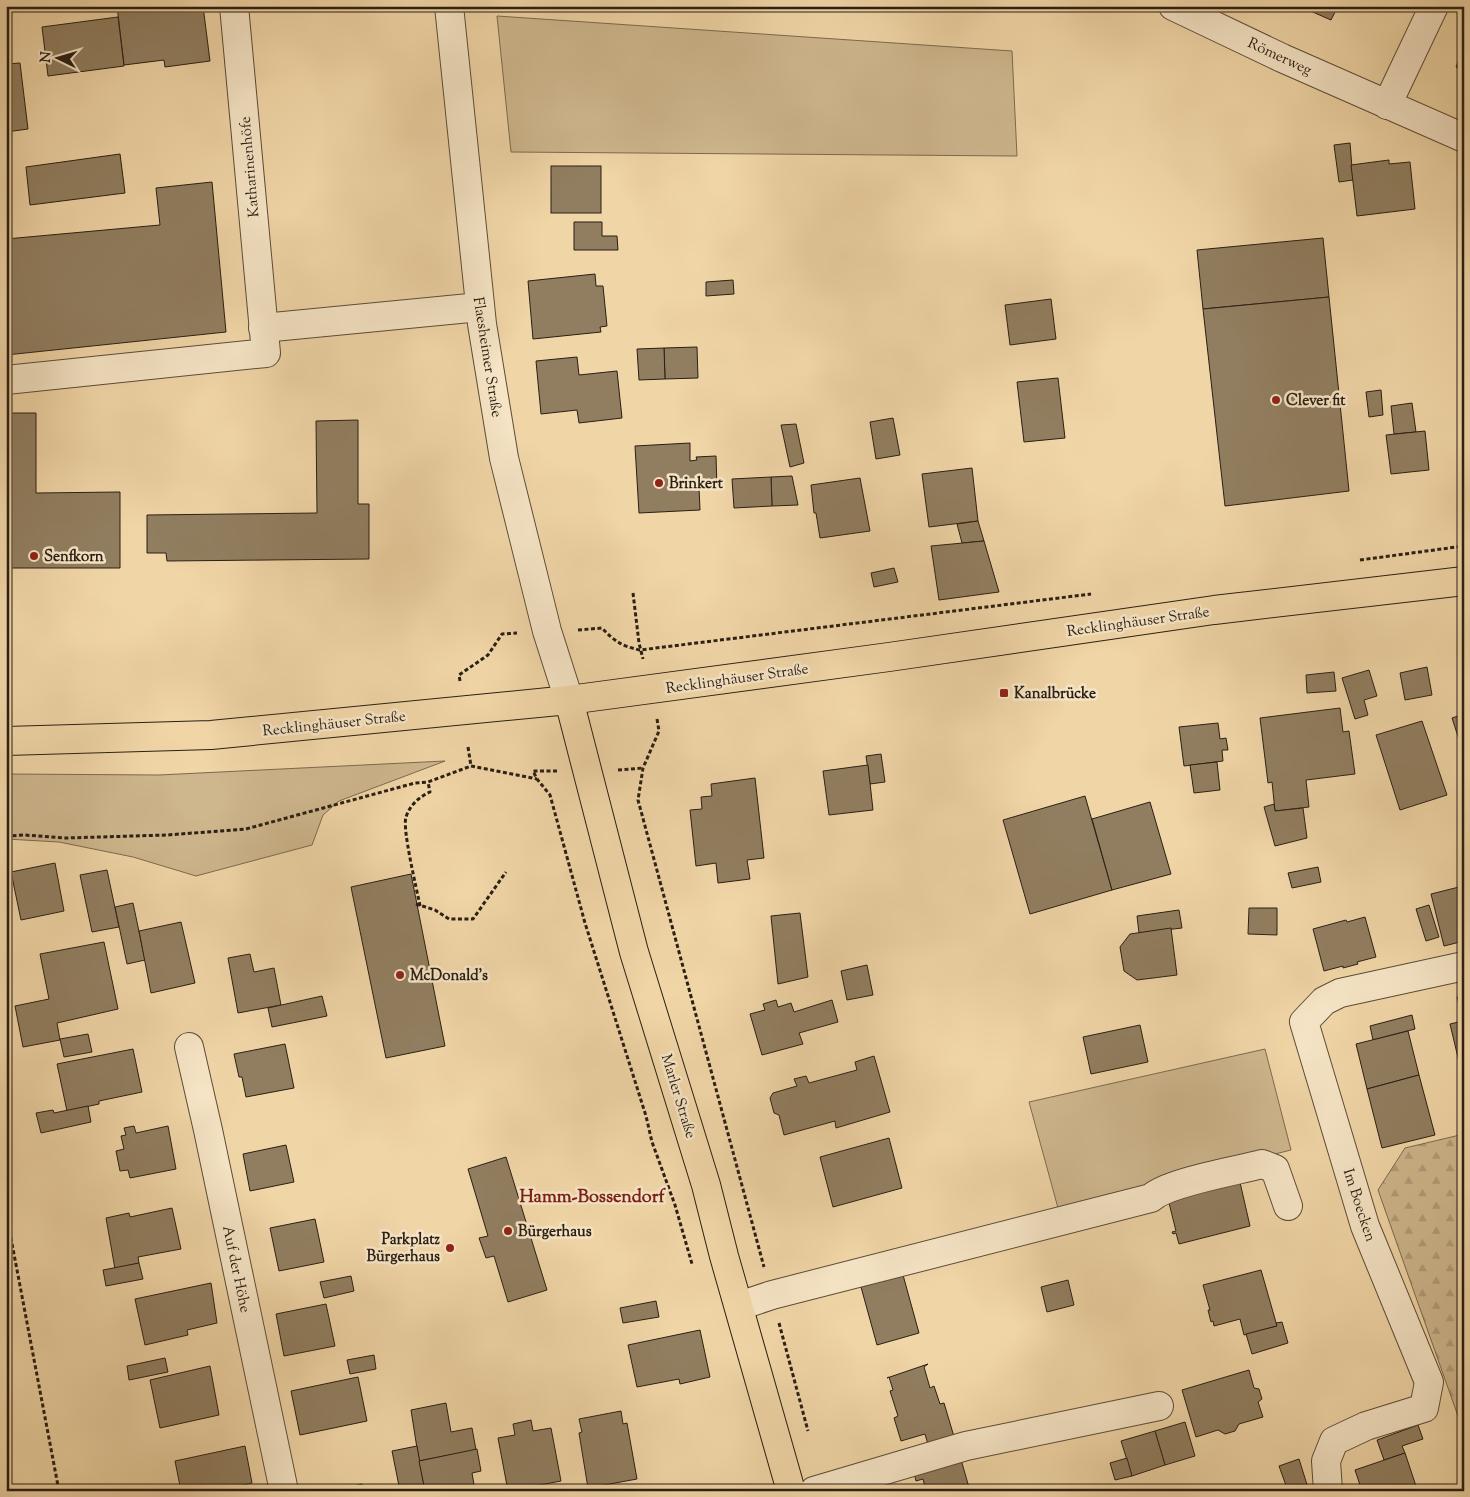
<svg xmlns="http://www.w3.org/2000/svg" width="1470" height="1497" viewBox="0 0 1470 1497" font-family="'Sorts Mill Goudy',serif">
<style>
.green{fill:#ceb68d;stroke:#7c6a50}
.forest{fill:url(#forest-firs);stroke:#7c6a50}
.water{fill:url(#water-ripples);stroke:#79674e}
.building{fill:#917e60;stroke:#2a1f14}
.lines{fill:none;stroke-linecap:round;stroke-linejoin:round}
.minor-casing{stroke:#5c4c38;stroke-width:30}
.major-casing{stroke:#2a1f14;stroke-width:30}
.path{stroke:#2a1f14;stroke-width:3;stroke-dasharray:4 2.5;stroke-linecap:butt}
.minor{stroke:#f5e4c5;stroke-width:28}
.major{stroke:#f0d5a6;stroke-width:28}
.poi-dot{fill:#8f2418;stroke:#f5e4c5;stroke-width:2}
.labels{text-anchor:middle;stroke-width:5;stroke-linejoin:round;paint-order:stroke}
.street-label{font-size:15px;fill:#2a1f14;stroke:#f5e4c5}
.poi-label{font-size:15px;font-weight:bold;fill:#2a1f14;stroke:#f5e4c5;text-anchor:start}
.quarter-label{font-size:18px;font-weight:bold;fill:#7a1f14;stroke:#f5e4c5}
</style>
<defs>
<pattern id="forest-firs" width="22" height="20" patternUnits="userSpaceOnUse" patternTransform="scale(1.25)"><rect width="22" height="20" fill="#ceb68d"/><path d="M5 1l3.5 6h-7zM16 11l3.5 6h-7z" fill="#b19c79"/></pattern>
<pattern id="water-ripples" width="26" height="14" patternUnits="userSpaceOnUse" patternTransform="scale(1.25)"><rect width="26" height="14" fill="#ad9774"/><path d="M2 4q2-2 4 0t4 0M15 11q2-2 4 0t4 0" fill="none" stroke="#8d7b5e"/></pattern>
</defs>
<rect width="100%" height="100%" fill="#f0d5a6"/>
<filter id="stains"><feTurbulence type="fractalNoise" baseFrequency=".004" numOctaves="4"/><feColorMatrix values="0 0 0 0 .2 0 0 0 0 .09 0 0 0 0 .02 0 0 0 .5 -.17"/></filter>
<radialGradient id="worn" r=".72"><stop offset=".6" stop-color="#630" stop-opacity="0"/><stop offset="1" stop-color="#630" stop-opacity=".3"/></radialGradient>
<g class="green">
<polygon points="497,16 1012,51 1017,156 511,152"/>
<polygon points="445,761 339,801 323,815 312,845 196,876 133,857 59,842 6,839 6,774 159,775"/>
<polygon points="1265,1049 1291,1150 1058,1208 1029,1102"/>
</g>
<polygon class="forest" points="1464,1134 1464,1433 1378,1190 1405,1148"/>
<polygon class="water" points="6,1459 13,1491 6,1491"/>
<g class="building">
<polygon points="117,6 203,6 210,61 165,67 164,60 124,65"/>
<polygon points="951,6 985,6 985,11 951,9"/>
<polygon points="1299,6 1338,6 1331,20"/>
<polygon points="118,17 124,66 48,76 42,27"/>
<polygon points="1464,48 1464,71 1456,67"/>
<polygon points="20,63 28,129 6,132 6,64"/>
<polygon points="1350,143 1353,180 1339,182 1334,145"/>
<polygon points="120,154 125,193 30,205 26,167"/>
<polygon points="1389,160 1389,164 1410,162 1415,209 1357,216 1351,165"/>
<rect x="551" y="166" width="50" height="47"/>
<polygon points="212,182 226,332 6,355 6,239 160,225 156,188"/>
<polygon points="574,222 602,222 602,236 617,236 618,250 574,250"/>
<polygon points="1323,238 1329,297 1203,309 1197,250"/>
<polygon points="595,274 596,286 603,286 607,326 600,327 601,332 533,339 528,281"/>
<polygon points="733,280 734,294 706,296 706,282"/>
<polygon points="1329,297 1349,491 1225,506 1203,309"/>
<polygon points="1051,299 1056,339 1010,345 1005,305"/>
<polygon points="697,347 698,378 665,379 664,348"/>
<polygon points="664,348 665,379 639,380 637,349"/>
<polygon points="577,357 579,375 617,371 622,418 579,423 577,410 541,414 536,361"/>
<polygon points="1058,378 1065,438 1024,442 1017,382"/>
<polygon points="1381,390 1383,415 1369,417 1366,392"/>
<polygon points="1412,403 1416,432 1394,434 1391,406"/>
<polygon points="6,413 36,413 36,493 120,492 120,568 6,568"/>
<polygon points="893,418 900,455 876,459 870,422"/>
<polygon points="358,420 358,504 369,504 369,559 167,561 166,553 147,553 147,515 317,513 316,421"/>
<polygon points="796,424 804,463 790,467 781,425"/>
<polygon points="1425,431 1429,470 1391,474 1386,435"/>
<polygon points="690,443 690,461 697,460 696,457 716,456 717,487 699,488 700,510 639,513 635,446"/>
<polygon points="972,468 978,521 929,527 922,474"/>
<polygon points="792,476 798,505 772,506 771,477"/>
<polygon points="771,477 772,506 734,508 732,479"/>
<polygon points="860,478 870,531 820,538 816,513 814,513 811,485"/>
<polygon points="978,521 984,541 962,543 957,524"/>
<polygon points="984,541 999,592 939,600 931,546"/>
<polygon points="894,568 898,582 874,587 871,573"/>
<polygon points="1427,667 1432,695 1405,700 1400,673"/>
<polygon points="1369,670 1377,696 1364,700 1368,715 1355,719 1342,678"/>
<polygon points="1334,672 1336,691 1307,693 1306,675"/>
<polygon points="1340,708 1343,732 1349,731 1355,774 1306,780 1309,807 1275,811 1272,782 1268,783 1260,718"/>
<polygon points="1464,714 1464,755 1452,718"/>
<polygon points="1422,721 1447,795 1400,810 1376,735"/>
<polygon points="1218,723 1220,739 1226,738 1228,750 1222,750 1223,761 1184,766 1179,727"/>
<polygon points="881,754 885,782 870,784 866,756"/>
<polygon points="1217,762 1220,790 1194,793 1190,765"/>
<polygon points="868,765 873,810 829,815 823,771"/>
<polygon points="755,778 764,858 747,860 750,879 718,883 716,863 696,866 690,810 702,809 701,797 712,796 711,784"/>
<polygon points="1085,796 1112,890 1030,914 1003,820"/>
<polygon points="1150,802 1171,874 1112,890 1092,819"/>
<polygon points="1274,804 1275,811 1303,808 1307,838 1275,846 1264,807"/>
<polygon points="55,863 64,911 21,920 11,872"/>
<polygon points="1318,867 1321,882 1292,888 1288,873"/>
<polygon points="107,870 119,927 92,932 80,875"/>
<polygon points="411,874 445,1046 386,1058 351,887"/>
<polygon points="1463,886 1464,941 1444,946 1431,894"/>
<polygon points="133,903 145,960 127,964 115,907"/>
<polygon points="1429,905 1439,937 1426,941 1416,909"/>
<polygon points="1249,908 1277,908 1277,935 1248,934"/>
<polygon points="1179,910 1182,928 1139,933 1137,916"/>
<polygon points="800,913 808,977 778,984 771,916"/>
<polygon points="1365,917 1376,957 1357,962 1358,964 1343,968 1343,966 1324,971 1313,929 1346,920 1347,922"/>
<polygon points="181,922 195,983 151,993 139,931"/>
<polygon points="1171,928 1177,975 1137,980 1124,971 1120,947 1130,934"/>
<polygon points="104,942 118,1009 57,1023 60,1040 23,1047 15,1006 49,999 40,954"/>
<polygon points="250,954 254,972 274,968 281,1005 238,1013 228,958"/>
<polygon points="867,965 873,995 847,1000 841,971"/>
<polygon points="1464,995 1464,1024 1457,997"/>
<polygon points="322,996 327,1016 272,1027 268,1008"/>
<polygon points="776,1000 778,1007 791,1003 794,1012 832,1000 838,1022 799,1033 803,1044 762,1055 750,1014 765,1010 763,1004"/>
<polygon points="1412,1015 1415,1029 1373,1040 1370,1026"/>
<polygon points="1463,1021 1464,1065 1460,1066 1450,1024"/>
<polygon points="1140,1025 1148,1062 1091,1074 1083,1037"/>
<polygon points="1408,1031 1419,1075 1367,1089 1356,1044"/>
<polygon points="88,1034 92,1052 64,1057 60,1039"/>
<polygon points="285,1044 294,1088 246,1097 242,1077 239,1077 234,1054"/>
<polygon points="133,1049 142,1092 99,1101 99,1104 67,1111 57,1064"/>
<polygon points="874,1056 890,1112 836,1128 835,1121 784,1135 779,1115 774,1113 770,1098 773,1093 797,1086 794,1079 806,1076 809,1083 857,1070 855,1062"/>
<polygon points="1419,1075 1435,1135 1382,1148 1367,1089"/>
<polygon points="88,1106 91,1122 41,1133 36,1113 53,1110 54,1113"/>
<polygon points="134,1126 136,1133 168,1126 176,1169 130,1178 128,1170 120,1171 116,1151 124,1149 121,1136 126,1135 124,1128"/>
<polygon points="889,1138 902,1188 833,1207 820,1157"/>
<polygon points="286,1145 294,1182 250,1191 243,1154"/>
<polygon points="506,1157 547,1290 508,1302 494,1256 486,1258 479,1238 488,1236 468,1169"/>
<polygon points="1239,1178 1250,1226 1179,1244 1176,1233 1173,1234 1172,1232 1176,1231 1167,1195"/>
<polygon points="172,1208 181,1249 138,1257 139,1263 115,1269 106,1218 129,1213 130,1217"/>
<polygon points="315,1219 324,1262 279,1271 270,1228"/>
<polygon points="139,1263 143,1279 106,1286 103,1270"/>
<polygon points="1261,1270 1277,1326 1244,1335 1240,1319 1214,1326 1213,1321 1211,1322 1208,1310 1210,1310 1203,1285"/>
<polygon points="903,1275 919,1333 877,1345 861,1287"/>
<polygon points="351,1276 354,1291 324,1298 320,1282"/>
<polygon points="1068,1280 1074,1305 1047,1312 1041,1287"/>
<polygon points="211,1283 217,1323 187,1330 188,1335 145,1345 135,1299"/>
<polygon points="656,1301 659,1317 623,1323 620,1308"/>
<polygon points="326,1304 335,1346 284,1356 276,1314"/>
<polygon points="1282,1322 1288,1343 1252,1354 1246,1334 1277,1326 1276,1323"/>
<polygon points="700,1330 710,1377 680,1384 679,1379 637,1387 628,1345"/>
<polygon points="374,1355 376,1369 350,1374 347,1360"/>
<polygon points="165,1358 168,1372 129,1380 127,1366"/>
<polygon points="928,1364 924,1367 930,1388 934,1386 940,1404 944,1403 955,1440 929,1448 925,1434 901,1441 894,1418 898,1416 890,1391 893,1390 889,1377 887,1378"/>
<polygon points="210,1366 219,1415 160,1428 150,1380"/>
<polygon points="1249,1370 1254,1388 1259,1389 1262,1399 1258,1402 1263,1417 1239,1424 1235,1431 1225,1434 1218,1430 1196,1437 1182,1390"/>
<polygon points="358,1377 367,1421 300,1435 291,1391"/>
<polygon points="446,1403 451,1432 472,1428 476,1450 419,1461 411,1410"/>
<polygon points="621,1411 623,1424 627,1423 637,1479 588,1488 579,1433 582,1432 579,1419"/>
<polygon points="531,1420 533,1431 551,1428 561,1481 508,1491 498,1438 515,1435 513,1424"/>
<polygon points="1185,1422 1195,1456 1165,1465 1155,1431"/>
<polygon points="1418,1425 1423,1439 1402,1446 1405,1453 1384,1460 1377,1440"/>
<polygon points="1155,1431 1165,1465 1132,1476 1121,1441"/>
<polygon points="245,1446 252,1483 225,1489 225,1491 181,1491 175,1461"/>
<polygon points="417,1446 425,1491 400,1491 392,1451"/>
<polygon points="477,1449 481,1471 472,1473 475,1491 425,1491 419,1461"/>
<polygon points="1405,1453 1416,1486 1401,1491 1362,1491 1355,1470"/>
<polygon points="960,1456 970,1491 926,1491 923,1479 916,1481 913,1469"/>
<polygon points="1127,1458 1132,1476 1115,1480 1110,1463"/>
<polygon points="1299,1459 1309,1491 1288,1491 1279,1466"/>
<polygon points="362,1484 363,1491 330,1491"/>
<polygon points="1416,1486 1417,1491 1403,1491"/>
</g>
<g class="lines">
<g class="minor-casing">
<g id="minor">
<polyline points="449,6 482,324 504,458 547,631 569,700"/>
<polyline points="1173,6 1282,58 1464,138"/>
<polyline points="1387,105 1434,6"/>
<polyline points="263,328 480,307"/>
<polyline points="6,380 266,353 234,6"/>
<polyline points="189,1047 208,1130 284,1491"/>
<path d="M739,1306L772,1295L1151,1198C1168,1182 1237,1171 1262,1164L1275,1169L1288,1206"/>
<polyline points="814,1491 966,1446 1159,1406"/>
<polyline points="1328,1491 1326,1461 1334,1441 1366,1426 1424,1408 1429,1382 1365,1226 1304,1022 1324,1001 1340,993 1464,966"/>
</g>
</g>
<g class="major-casing">
<g id="major">
<polyline points="569,700 634,952 706,1185 724,1256 791,1491"/>
<polyline points="6,741 211,735 569,700 889,657 1214,610 1464,581"/>
</g>
</g>
<g class="path">
<polyline points="1360,560 1464,546"/>
<polyline points="633,593 639,643 643,659"/>
<path d="M578,630L602,628C615,642 622,646 640,650L1091,594"/>
<polyline points="460,681 459,675 488,655 502,634 517,633"/>
<polyline points="657,719 659,731 643,768 638,800 764,1267"/>
<polyline points="468,747 471,766"/>
<polyline points="618,770 643,768"/>
<polyline points="557,771 533,771 537,779 550,795 585,923 646,1116 652,1142 675,1205 692,1264"/>
<polyline points="6,836 24,835 66,838 167,835 246,829 415,783 428,782 471,766 537,779"/>
<polyline points="416,904 435,910 449,919 473,919 506,872"/>
<path d="M420,906C417,890 402,829 406,817C410,805 419,797 430,792L428,782"/>
<polyline points="6,1212 59,1491"/>
<polyline points="779,1323 808,1431"/>
</g>
<use href="#minor" class="minor"/>
<use href="#major" class="major"/>
</g>
<g class="poi-dot">
<circle cx="1276" cy="400" r="5"/>
<circle cx="659" cy="483" r="5"/>
<circle cx="34" cy="556" r="5"/>
<rect x="999" y="688" width="10" height="10" rx="2.5"/>
<circle cx="400" cy="975" r="5"/>
<circle cx="508" cy="1231" r="5"/>
<circle cx="450" cy="1248" r="5"/>
</g>
<g class="labels">
<g class="street-label">
<text transform="translate(1280 56) rotate(25)" y="5">Römerweg</text>
<text transform="translate(249 167) rotate(-95)" y="5">Katharinenhöfe</text>
<text transform="translate(488 357) rotate(81)" y="5">Flaesheimer Straße</text>
<text transform="translate(1138 621) rotate(-8)" y="5">Recklinghäuser Straße</text>
<text transform="translate(737 678) rotate(-8)" y="5">Recklinghäuser Straße</text>
<text transform="translate(334 723) rotate(-6)" y="5">Recklinghäuser Straße</text>
<text transform="translate(679 1096) rotate(73)" y="5">Marler Straße</text>
<text transform="translate(1360 1205) rotate(72)" y="5">Im Boecken</text>
<text transform="translate(237 1269) rotate(78)" y="5">Auf der Höhe</text>
</g>
<g class="poi-label">
<text x="1286" y="405">Clever fit</text>
<text x="669" y="488">Brinkert</text>
<text x="44" y="561">Senfkorn</text>
<text x="1014" y="698">Kanalbrücke</text>
<text x="410" y="980">McDonald's</text>
<text x="518" y="1236">Bürgerhaus</text>
<text x="440" y="1244" text-anchor="end">Parkplatz<tspan x="440" dy="17">Bürgerhaus</tspan></text>
</g>
<g class="quarter-label">
<text x="592" y="1202">Hamm-Bossendorf</text>
</g>
</g>
<rect width="1470" height="1497" fill="none" stroke="#f0d5a6" stroke-width="25"/>
<rect x="8" y="8" width="1455" height="1482" fill="none" stroke="#2a1f14" stroke-width="2.5"/>
<rect x="12" y="12" width="1445" height="1472" fill="none" stroke="#2a1f14"/>
<g transform="translate(58 58) rotate(275)" stroke="#f5e4c5" stroke-width="4" paint-order="stroke">
<path d="M0-4L9 19L0 12L-9 19Z" fill="#2a1f14"/>
<text y="-8" font-size="14" font-weight="bold" text-anchor="middle" fill="#2a1f14">N</text>
</g>
<rect width="100%" height="100%" filter="url(#stains)"/>
<rect width="100%" height="100%" fill="url(#worn)"/>
</svg>
